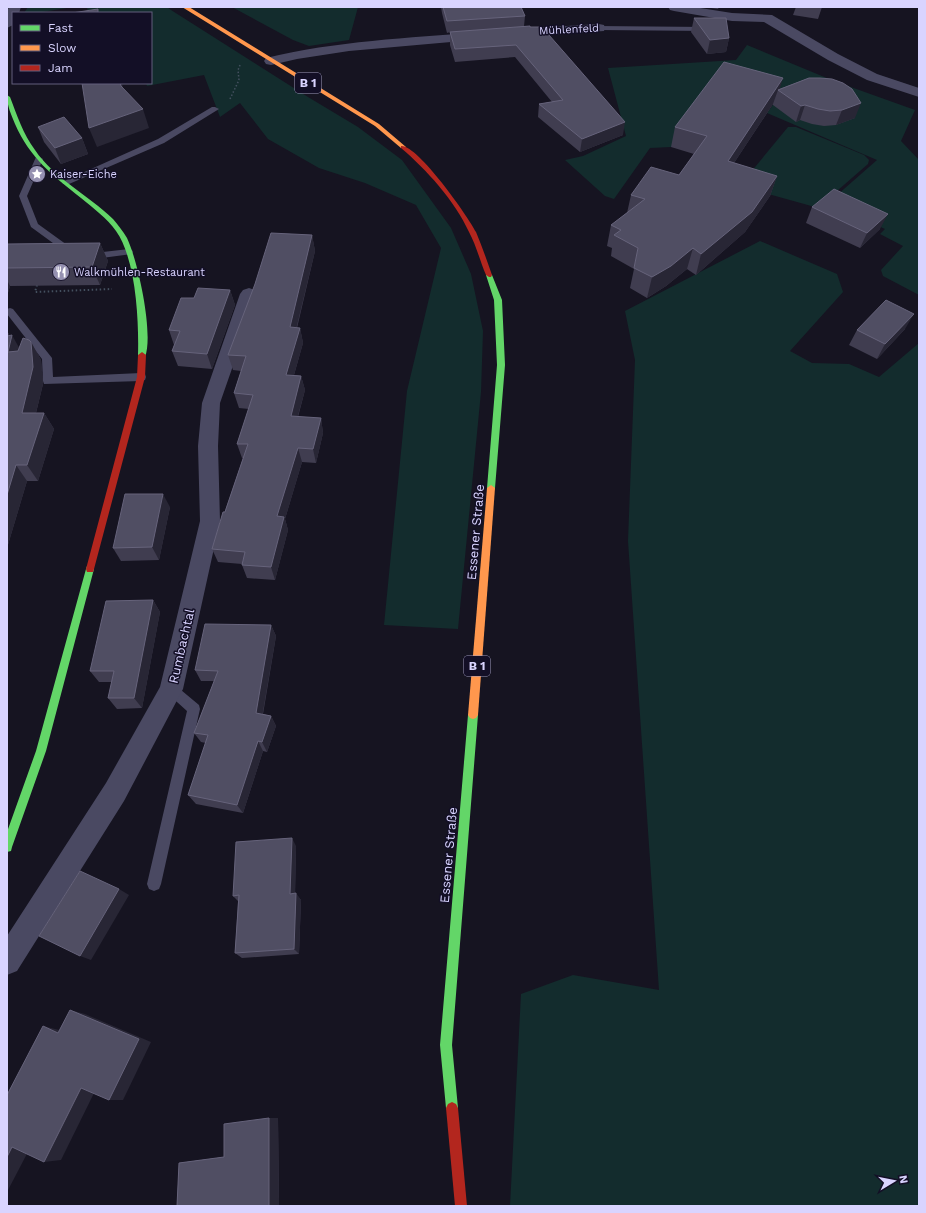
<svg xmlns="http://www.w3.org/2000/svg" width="926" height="1213" viewBox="0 0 926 1213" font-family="'Work Sans',sans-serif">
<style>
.green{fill:#132c2d}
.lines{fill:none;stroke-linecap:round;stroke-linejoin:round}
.path-far1{stroke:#44505f;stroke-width:1.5;stroke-dasharray:1.5 2;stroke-linecap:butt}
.path{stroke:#44505f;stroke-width:2;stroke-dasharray:1.5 2.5;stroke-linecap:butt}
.lane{fill:#4a4962;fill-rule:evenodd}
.street{fill:#4a4962;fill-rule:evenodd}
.fast{fill:#63d668;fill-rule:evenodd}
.slow{fill:#ff974d;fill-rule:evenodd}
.jam{fill:#b3261e;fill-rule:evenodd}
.wall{fill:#403d50}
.shaded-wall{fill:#282635}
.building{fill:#504e63;stroke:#66637b}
.labels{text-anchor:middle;stroke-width:3;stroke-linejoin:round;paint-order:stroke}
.far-street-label{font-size:11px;fill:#d9d4ff;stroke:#130f26}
.far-poi-label{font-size:11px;fill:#d9d4ff;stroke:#130f26;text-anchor:start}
.shield{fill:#130f26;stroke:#9e99be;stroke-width:1}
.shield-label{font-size:12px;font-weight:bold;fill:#d9d4ff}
.street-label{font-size:13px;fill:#d9d4ff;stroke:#130f26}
</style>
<rect width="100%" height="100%" fill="#161421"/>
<g class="green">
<polygon points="28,7 73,7 36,13 24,13"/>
<polygon points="87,7 167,7 171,10 308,97 358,127 402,160 451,228 471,274 483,331 481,392 458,629 384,625 407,391 441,248 416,205 365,183 319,168 268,139 240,103 220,117 204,75 147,86 146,83 151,83 151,13 88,13"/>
<polygon points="232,7 358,7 349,40 309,46 293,40"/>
<polygon points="747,45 834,81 915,110 901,141 919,160 919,295 883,276 881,270 903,246 880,234 885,229 828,203 877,160 767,113 777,99 671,147 650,148 614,199 605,196 565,160 583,156 626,136 608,68 736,60"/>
<polygon points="788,127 796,127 864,155 869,160 868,164 822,204 815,207 750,189 746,178"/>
<polygon points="760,241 837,274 843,292 790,351 812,363 849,364 879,377 919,343 919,1206 510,1206 521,994 573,975 659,990 628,541 635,360 625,311"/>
</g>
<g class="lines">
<polyline class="path-far1" points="230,99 239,80 238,70 240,65"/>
<polyline class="path" points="37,285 35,292 112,289"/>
<g class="lane">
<polygon points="596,26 708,27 712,29 708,31 599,30 596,30"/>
<polygon points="212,107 215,107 219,109 164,143 69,184 63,184 62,182 158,139"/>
<polygon points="36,157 39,157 43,159 27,196 38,224 74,250 94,253 129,249 132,250 133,252 132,254 94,259 68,254 31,227 19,196"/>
<polygon points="10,308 13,309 52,358 53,377 141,373 145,374 146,377 145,380 141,381 44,384 43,381 42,359 7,314 7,309"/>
<polygon points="171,683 175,685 199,705 200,709 161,884 159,889 154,891 149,889 147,884 187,711 167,693 165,689 167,685"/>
</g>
<g class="street">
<polygon points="9,7 21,7 19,13 13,13 13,25 7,28 7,11"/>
<polygon points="668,7 694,7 732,13 772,15 838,54 877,74 919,88 919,97 867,80 828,60 764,22 732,21 674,11 670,10"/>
<polygon points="599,24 604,25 605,28 604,31 517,37 512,36 510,33 512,30 517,29"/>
<path d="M480,32L485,33L487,36L485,39L349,51L297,59L271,65L266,64L264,61L266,58C336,41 408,38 480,32Z"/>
<polygon points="249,288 255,290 258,294 220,403 218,446 220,521 183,689 124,801 17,971 7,975 7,936 106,783 160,687 200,521 198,446 202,403 240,294 243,290"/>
</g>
<g class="fast">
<path d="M7,95L10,97C17,115 23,134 35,150C54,178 88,195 113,219C118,225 123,231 127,238C138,261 154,334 145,357H139L138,355C139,321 136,259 116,231C107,218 93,208 81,198C52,175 30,158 15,124C11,114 7,106 7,95Z"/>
<polygon points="487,273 489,273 492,275 502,300 505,365 495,488 491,491 487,488 497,365 494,300 486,275"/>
<polygon points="90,565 93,566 94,569 46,751 12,847 11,851 7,852 7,832 36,751 86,569 87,566"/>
<polygon points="473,711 476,712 478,715 452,1045 458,1108 456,1112 452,1114 448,1112 446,1108 440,1045 468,715 470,712"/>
</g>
<g class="slow">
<polygon points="182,7 189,7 379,124 406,147 401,148 375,126"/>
<polygon points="491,485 495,488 478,715 476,718 473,719 470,718 468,715 487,488"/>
</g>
<g class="jam">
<path d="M401,146C417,144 468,216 476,232C482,246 487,261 492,275L491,277H489L486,275C480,261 476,245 469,232C455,201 426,169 401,148Z"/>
<polygon points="142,352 146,355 145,377 94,569 93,572 87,572 86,569 137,377 138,355"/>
<polygon points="452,1102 456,1104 458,1108 467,1206 455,1206 446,1108 448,1104"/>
</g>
</g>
<g class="wall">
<polygon points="441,7 521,7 525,16 524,26 530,27 623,135 580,152 538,117 539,104 552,102 515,57 455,62 450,45 450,32 447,33 442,13"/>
<polygon points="704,7 719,7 718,9"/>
<polygon points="796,7 822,7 818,19 793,15"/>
<polygon points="694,18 729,38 726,52 707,54 691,32"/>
<polygon points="809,78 855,118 836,125 824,126 812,124 800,120 796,122 773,105 773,104 734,163 777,176 770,196 745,232 696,275 687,269 666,286 647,298 630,288 634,269 611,256 612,248 607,246 611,225 627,213 631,195 679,175 694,154 671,147 675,127"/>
<polygon points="38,127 82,138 88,154 61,164 44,142"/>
<polygon points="812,207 880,229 860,248 806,223"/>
<polygon points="312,235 315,251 297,328 300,328 303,343 294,375 301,376 305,390 298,417 321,418 323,433 316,463 302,462 285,519 288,530 275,580 247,578 242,565 242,564 218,562 212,549 243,458 242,458 237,444 249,409 239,408 234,393 241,371 233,370 228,355"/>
<polygon points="100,243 108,261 100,285 10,286 7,296 7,244"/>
<polygon points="230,290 235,305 212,369 178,366 172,351 174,345 169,330 194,298"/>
<polygon points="905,329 877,359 849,345 857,330"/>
<polygon points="7,331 10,336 19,348 31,342 41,360 43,384 36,413 44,413 54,429 38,481 27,481 7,548"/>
<polygon points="170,507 159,560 121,561 113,548"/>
<polygon points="153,600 160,612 142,708 117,709 108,698 112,682 99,682 90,671"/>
<polygon points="271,625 276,636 263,714 271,716 276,726 267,752 263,751 243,813 196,804 188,795 206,743 201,742 194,733 214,681 201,681 195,670"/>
<polygon points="296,846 295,893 301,900 299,954 242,958 235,953 238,901 233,896"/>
<polygon points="278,1118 279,1206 177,1206 179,1163 224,1157"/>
</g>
<g class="shaded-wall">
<polygon points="729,38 726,52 707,54 710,40"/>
<polygon points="783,78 779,91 778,90 773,104 722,181 728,161"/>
<polygon points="120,83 122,83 127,105"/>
<polygon points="861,103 855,118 836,125 842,110"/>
<polygon points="805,105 800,120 796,122 801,106"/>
<polygon points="143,109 149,128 97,147 89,128"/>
<polygon points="625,122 623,135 580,152 582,139"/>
<polygon points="82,138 88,154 61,164 55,148"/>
<polygon points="777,176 770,196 745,232 696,275 701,254"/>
<polygon points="888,214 880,229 860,248 867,233"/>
<polygon points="312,235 315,251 293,342 290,327"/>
<polygon points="100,243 108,261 100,285 92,267"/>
<polygon points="693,248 687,269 666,286 647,298 652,277"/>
<polygon points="7,280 10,286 7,296"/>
<polygon points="230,290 235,305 212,369 207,354"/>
<polygon points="914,314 905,329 877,359 885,344"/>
<polygon points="300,328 303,343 290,389 286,375"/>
<polygon points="7,331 10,337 7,349"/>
<polygon points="12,335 22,353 8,352"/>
<polygon points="31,342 41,360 43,384 32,429 22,413"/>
<polygon points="301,376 305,390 294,430 291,416"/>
<polygon points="44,413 54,429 38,481 27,465"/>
<polygon points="321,418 323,433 316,463 313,449"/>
<polygon points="298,448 302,462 285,519 288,530 275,580 271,567 277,516"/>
<polygon points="16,465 27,481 7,548 7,495"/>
<polygon points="163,494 170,507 159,560 152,547"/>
<polygon points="153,600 160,612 142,708 134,698"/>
<polygon points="271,625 276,636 261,723 256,713"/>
<polygon points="271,716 276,726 267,752 262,742"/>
<polygon points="258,741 263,751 243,813 237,805"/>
<polygon points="292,838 296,846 295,900 290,894"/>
<polygon points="119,889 129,895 91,960 80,956"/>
<polygon points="296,893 301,900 299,954 294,949"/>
<polygon points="70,1010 85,1014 151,1042 123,1100 109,1100"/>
<polygon points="43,1026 59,1030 58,1033"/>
<polygon points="81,1088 96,1089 61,1160 44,1162"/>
<polygon points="269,1118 278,1118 279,1206 269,1206"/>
<polygon points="31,1146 7,1192 7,1157 12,1147"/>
</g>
<g class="building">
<polygon points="443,7 521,7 525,16 447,21"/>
<polygon points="98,9 98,13 72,13"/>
<polygon points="694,18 726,18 729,38 710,40"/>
<polygon points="530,26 530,27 542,27 625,122 582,139 539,104 563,100 516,45 455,49 450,32"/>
<polygon points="724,62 783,78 728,161 777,176 752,212 701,254 693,248 671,266 652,277 634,268 638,248 614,235 621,230 611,225 645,199 631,195 651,167 679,175 707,136 675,127"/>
<polygon points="809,78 820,78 832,79 843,83 852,89 861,103 842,110 830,111 818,109 805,105 801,106 778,90"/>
<polygon points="82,83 120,83 121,86 143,109 89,128"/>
<polygon points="64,117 82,138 55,148 38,127"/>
<polygon points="834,189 888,214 867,233 812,207"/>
<polygon points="271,233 312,235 290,327 300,328 286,375 301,376 291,416 321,418 313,449 298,448 277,516 284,517 271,567 242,565 245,552 212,549 223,512 225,512 248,444 237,444 253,395 234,393 246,356 228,355 255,284"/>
<polygon points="100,243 92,267 7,268 7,244"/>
<polygon points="198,288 230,290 207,354 172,351 180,331 169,330 181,298 194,298"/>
<polygon points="886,300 914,314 885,344 857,330"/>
<polygon points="12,335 8,352 18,351 23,338 29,340 31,342 33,367 22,413 44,413 27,465 16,465 7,495 7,336"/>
<polygon points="125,494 163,494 152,547 113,548"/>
<polygon points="153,600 134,698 108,698 114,671 90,671 106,601"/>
<polygon points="205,624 271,625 256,713 271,716 262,742 258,741 237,805 188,795 208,735 194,733 218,671 195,670"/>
<polygon points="292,838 290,894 296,893 294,949 235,953 239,895 233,896 236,842"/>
<polygon points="80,871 119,889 80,956 39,936"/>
<polygon points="70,1010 139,1039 109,1100 81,1088 44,1162 12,1147 7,1157 7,1095 43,1026 58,1033"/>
<polygon points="269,1118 269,1206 177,1206 179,1163 224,1157 224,1124"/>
</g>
<defs>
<g id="sight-disc" transform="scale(0.9)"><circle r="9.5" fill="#9591b1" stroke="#130f26"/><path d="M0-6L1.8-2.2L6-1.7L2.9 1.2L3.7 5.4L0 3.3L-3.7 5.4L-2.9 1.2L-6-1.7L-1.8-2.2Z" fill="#fff"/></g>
<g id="restaurant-disc" transform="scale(0.9)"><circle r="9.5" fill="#9591b1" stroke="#130f26"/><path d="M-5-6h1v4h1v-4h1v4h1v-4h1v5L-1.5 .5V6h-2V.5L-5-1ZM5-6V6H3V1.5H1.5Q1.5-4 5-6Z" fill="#fff"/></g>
</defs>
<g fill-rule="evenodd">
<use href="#sight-disc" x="37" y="174"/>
<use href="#restaurant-disc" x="61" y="272"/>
</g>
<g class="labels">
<g class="far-street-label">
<text transform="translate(569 29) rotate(-3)" y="4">Mühlenfeld</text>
</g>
<g class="far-poi-label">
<text x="50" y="178">Kaiser-Eiche</text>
<text x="74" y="276">Walkmühlen-Restaurant</text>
</g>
<g class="shield">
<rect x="295" y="73" width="26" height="20" rx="3"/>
<rect x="464" y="656" width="26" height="20" rx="3"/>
</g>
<g class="shield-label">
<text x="308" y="87">B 1</text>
<text x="477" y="670">B 1</text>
</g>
<g class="street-label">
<text transform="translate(475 532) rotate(-85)" y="5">Essener Straße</text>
<text transform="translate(181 646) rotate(-77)" y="5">Rumbachtal</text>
<text transform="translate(448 855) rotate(-85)" y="5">Essener Straße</text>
</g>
</g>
<rect width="926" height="1213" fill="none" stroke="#d9d4ff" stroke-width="16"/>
<rect x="12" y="12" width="140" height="72" fill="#130f26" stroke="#625e7d"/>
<rect x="20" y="25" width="20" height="6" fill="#63d668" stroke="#625e7d"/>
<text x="48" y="32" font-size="12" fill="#d9d4ff">Fast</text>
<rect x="20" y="45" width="20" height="6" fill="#ff974d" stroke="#625e7d"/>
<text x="48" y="52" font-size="12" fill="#d9d4ff">Slow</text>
<rect x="20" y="65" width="20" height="6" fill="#b3261e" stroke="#625e7d"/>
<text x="48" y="72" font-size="12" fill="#d9d4ff">Jam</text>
<g transform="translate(894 1181) rotate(80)" stroke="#130f26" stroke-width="3" paint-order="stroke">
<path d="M0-3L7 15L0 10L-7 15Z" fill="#d9d4ff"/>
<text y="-6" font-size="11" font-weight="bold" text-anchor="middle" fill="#d9d4ff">N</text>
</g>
</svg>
